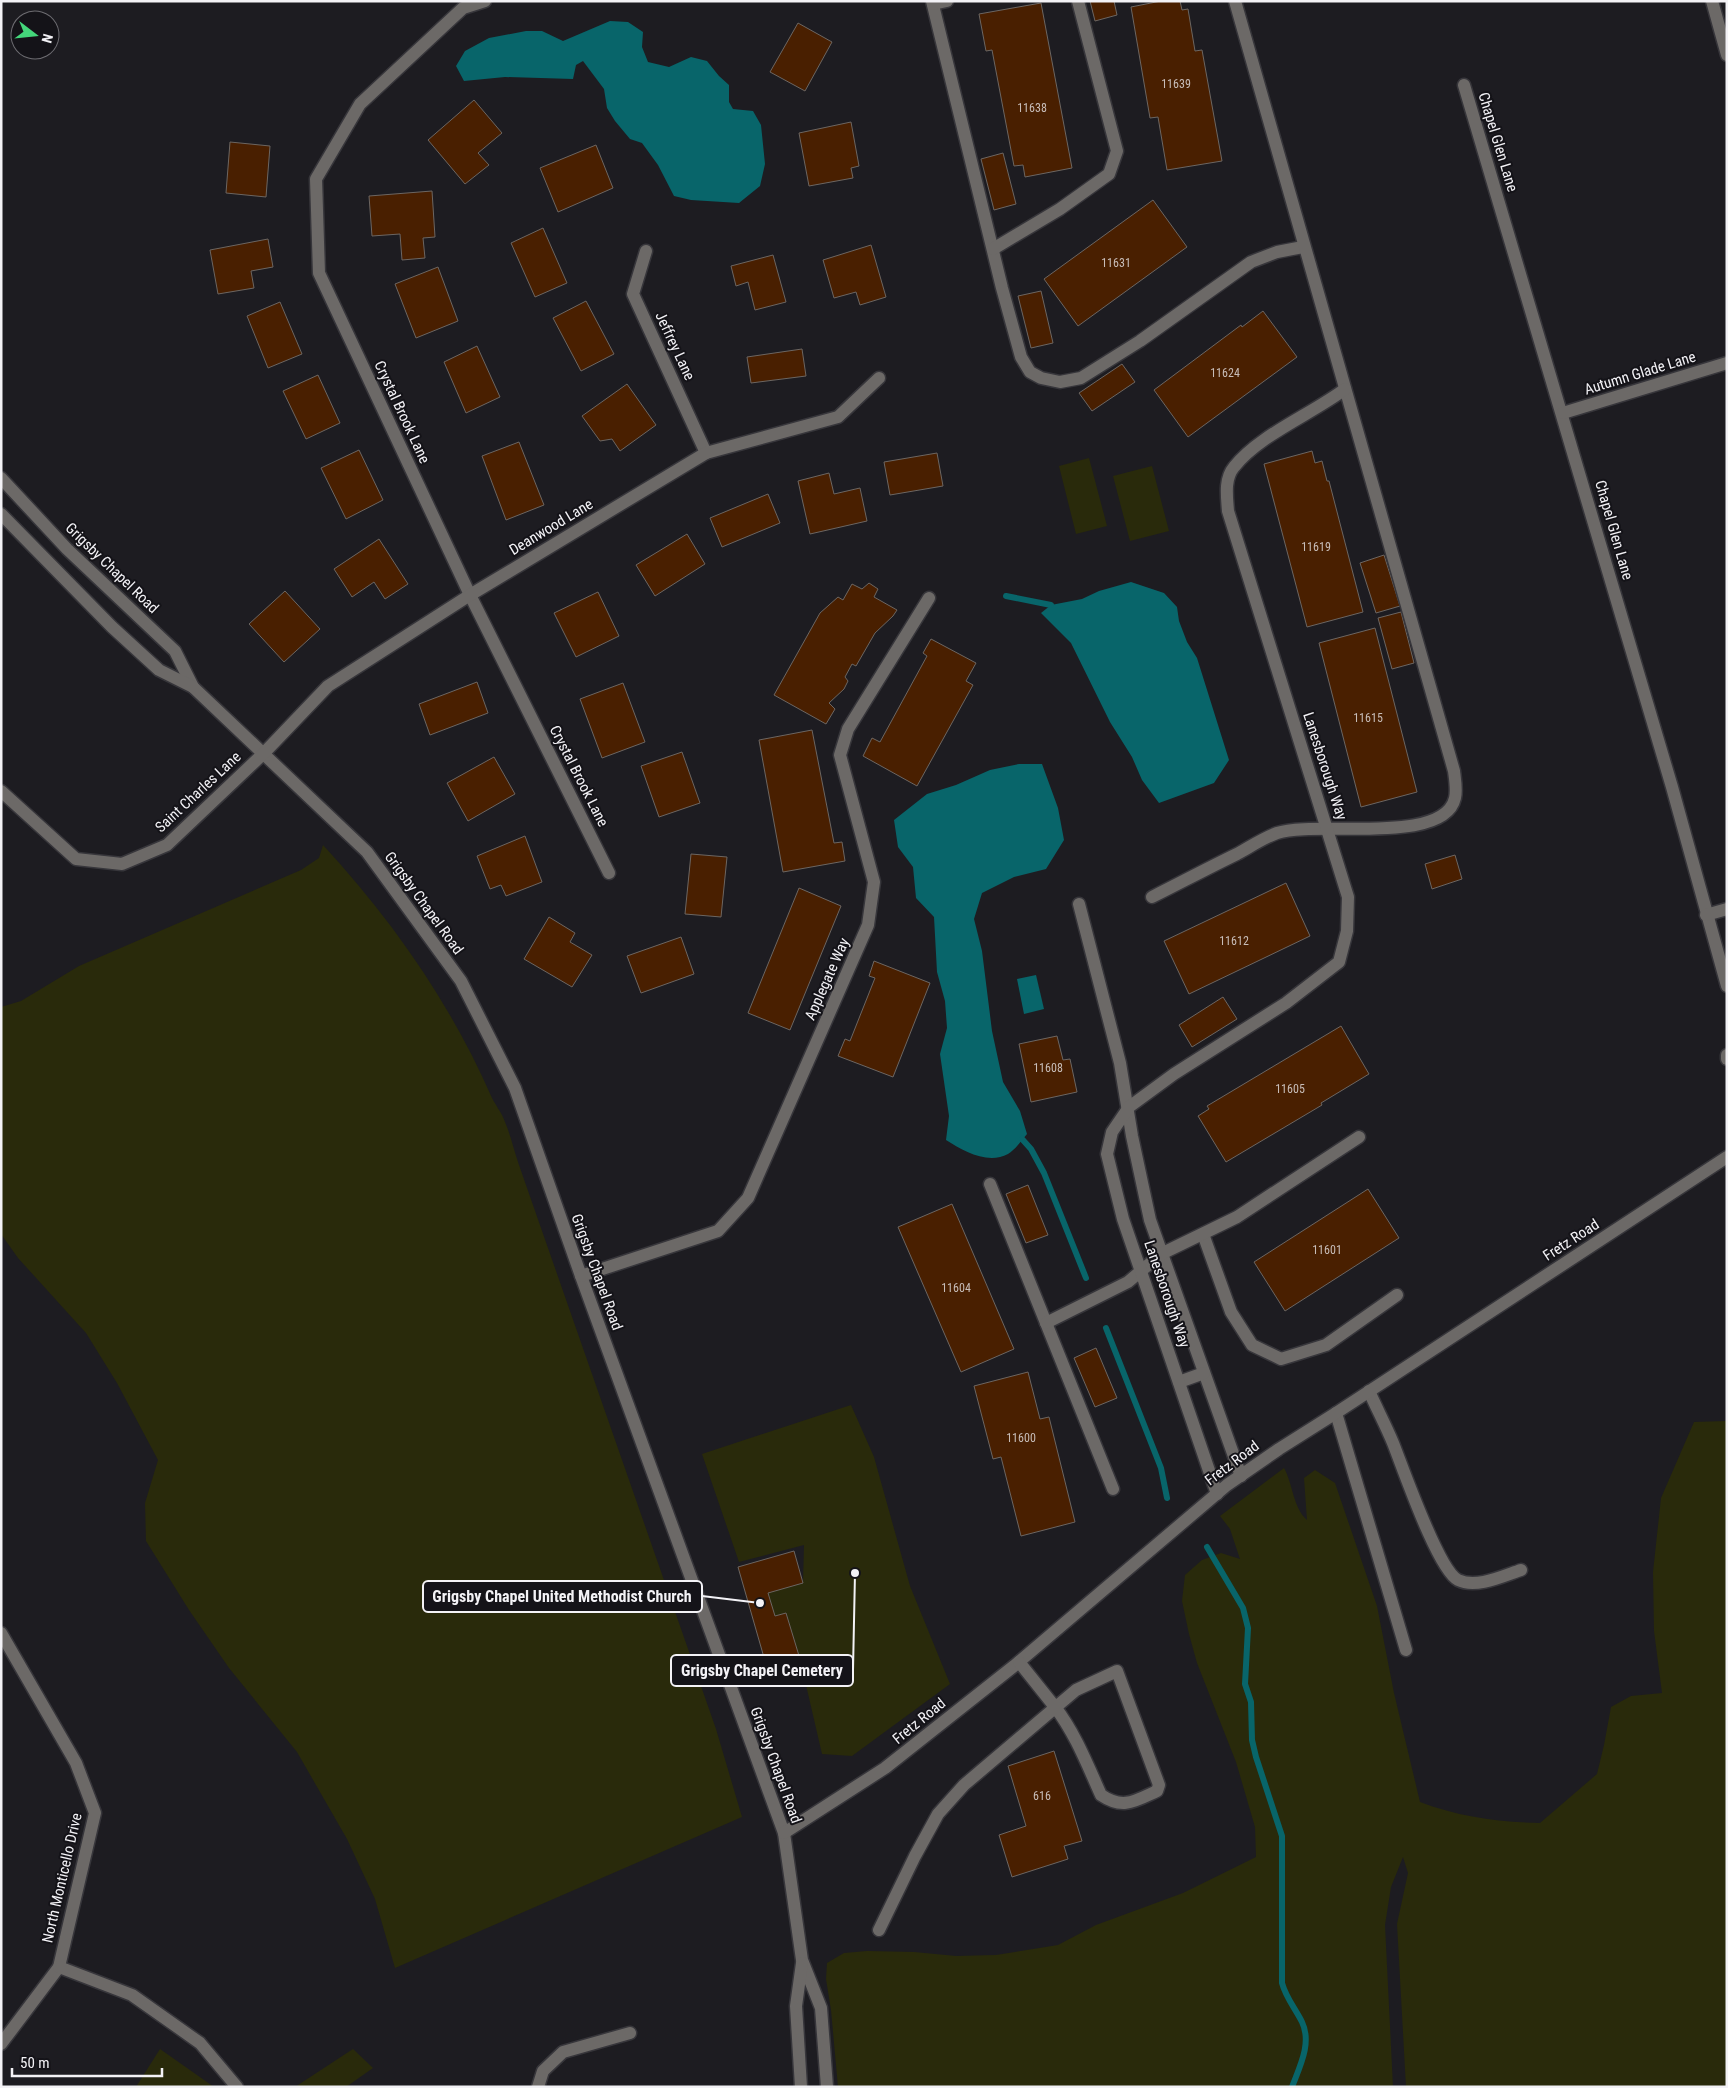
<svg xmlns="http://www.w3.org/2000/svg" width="1728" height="2088" viewBox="0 0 1728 2088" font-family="'Roboto Condensed',sans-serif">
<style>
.green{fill:#292a0b}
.water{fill:#08656a}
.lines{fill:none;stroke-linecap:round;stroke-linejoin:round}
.stream{stroke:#08656a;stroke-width:6}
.building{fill:#491f00;stroke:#6c6662}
.minor-casing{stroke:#37363b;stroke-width:15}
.minor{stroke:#6c6967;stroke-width:12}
.labels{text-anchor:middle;stroke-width:4;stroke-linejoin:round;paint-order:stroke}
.number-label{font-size:12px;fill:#c8bdb8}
.street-label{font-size:15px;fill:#f3f2f6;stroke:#141318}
.leader{fill:none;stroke:#f3f2f6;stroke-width:2}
.callout-dot{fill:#f3f2f6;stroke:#141318;stroke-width:2}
.callout{fill:#141318;stroke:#f3f2f6;stroke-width:2}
.callout-label{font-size:16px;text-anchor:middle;font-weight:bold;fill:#f3f2f6}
</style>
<rect width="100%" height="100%" fill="#1d1c21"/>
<g class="green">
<polygon points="1089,458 1107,526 1076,534 1059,466"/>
<polygon points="1152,466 1169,531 1130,541 1113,476"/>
<path d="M323,845C393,921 451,1004 492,1098C496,1106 502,1113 505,1122C511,1136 514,1151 519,1165L716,1729L742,1817L395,1968L375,1899L347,1839L297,1752L229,1668L189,1610L146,1541L145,1503L158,1460L117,1383L86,1333L18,1258L1,1234V1007L21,1001L79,966L301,870L319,858Z"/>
<polygon points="851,1405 874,1457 910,1586 950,1684 852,1756 822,1754 800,1659 786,1613 775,1616 768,1593 803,1583 804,1545 739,1562 702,1454"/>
<path d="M1726,1421L1727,2087H1406L1397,1924L1408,1873L1403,1857L1391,1887L1385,1925L1393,2087H838L831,2010L826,1979L827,1963L844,1953L867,1951L914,1952L956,1956L996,1955L1058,1945L1096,1925L1183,1893L1256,1857L1255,1827L1236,1762L1197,1663L1189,1634L1182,1601L1185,1575L1202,1560L1221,1553L1240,1559L1230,1529L1220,1516L1284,1468C1293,1484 1293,1508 1307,1520L1304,1478L1315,1470L1335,1483L1377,1606L1394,1693L1420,1802C1460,1817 1498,1822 1540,1823L1597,1774L1604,1745L1611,1707L1631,1696L1662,1693L1654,1631L1653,1572L1661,1498L1694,1422Z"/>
<polygon points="160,2049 214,2087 136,2087"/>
<polygon points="353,2049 373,2068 346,2087 295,2087"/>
</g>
<g class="water">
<polygon points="610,21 628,22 643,32 642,47 648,62 669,67 691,57 707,61 719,76 729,85 729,102 733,109 753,111 761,125 765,164 760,186 739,203 691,200 674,196 658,165 642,143 630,139 615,121 607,108 604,89 583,61 576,65 573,79 505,77 464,81 456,66 465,51 489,38 526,31 542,31 563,41"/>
<polygon points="1131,582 1164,593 1177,607 1179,621 1187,642 1197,658 1229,760 1214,783 1159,803 1142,780 1132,757 1110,722 1071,643 1041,613 1051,605 1082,599 1099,591"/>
<path d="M1019,764H1042L1058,808L1064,840L1046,869L1014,877L982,893L974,919L982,951L992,1031L1003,1082L1020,1111L1027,1134C1022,1140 1015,1150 1008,1154C988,1165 963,1151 946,1140L949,1116L940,1054L947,1028L945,1001L937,972L934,917L916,898L913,867L898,847L894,820L927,794L956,785L990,770Z"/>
<polygon points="1036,975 1044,1009 1024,1014 1017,979"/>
</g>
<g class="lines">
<g class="stream">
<polyline points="1006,596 1051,605"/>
<polyline points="1022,1139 1031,1149 1044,1173 1086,1278"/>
<polyline points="1106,1328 1161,1468 1167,1498"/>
<path d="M1207,1547L1243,1608L1248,1628L1245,1684L1251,1702L1252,1740L1256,1757L1282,1836V1983C1286,1998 1295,2008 1302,2022C1312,2043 1300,2066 1292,2087"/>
</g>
</g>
<g class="building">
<polygon points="1090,1 1114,1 1117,15 1095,21"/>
<polygon points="1161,1 1180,1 1182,10 1188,9 1195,51 1202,50 1222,161 1167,170 1158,117 1150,118 1131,7"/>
<polygon points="1041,3 1072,168 1025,177 1023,165 1014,166 992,50 986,51 979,14"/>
<polygon points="798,23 832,42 805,91 770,72"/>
<polygon points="474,100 502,133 478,153 489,165 465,184 428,140"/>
<polygon points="851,122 859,166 851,168 853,178 809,186 799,133"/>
<polygon points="230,142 270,146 266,197 226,193"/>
<polygon points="596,145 613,188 558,212 540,168"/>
<polygon points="1003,153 1016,204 994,210 981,159"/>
<polygon points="432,191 435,237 423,238 425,258 402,260 400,234 372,236 369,196"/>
<polygon points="1153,200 1187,247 1078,326 1044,279"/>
<polygon points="543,228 567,283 535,297 511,243"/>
<polygon points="268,239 273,267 251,271 254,288 218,294 210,250"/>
<polygon points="871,245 886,297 860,305 856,292 834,298 823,260"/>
<polygon points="773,255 786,302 755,310 748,282 736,286 731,266"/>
<polygon points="438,267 458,321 416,338 395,284"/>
<polygon points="1041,291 1053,343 1031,348 1018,296"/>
<polygon points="586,301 614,354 581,371 553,318"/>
<polygon points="280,302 302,354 268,368 247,316"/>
<polygon points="1263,311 1297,357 1188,437 1154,390 1241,325 1242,327"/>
<polygon points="477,346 500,397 466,413 444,362"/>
<polygon points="802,349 806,376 751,383 747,357"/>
<polygon points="1122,364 1135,382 1092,411 1079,393"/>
<polygon points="318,375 340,423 306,439 283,391"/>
<polygon points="627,384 656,425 620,451 612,439 600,441 582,416"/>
<polygon points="519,442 544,505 506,520 482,456"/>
<polygon points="359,450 383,500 346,519 321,468"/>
<polygon points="1312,451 1315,463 1322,461 1327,481 1329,481 1363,612 1307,627 1264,464"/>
<polygon points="937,453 943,486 890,495 884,462"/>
<polygon points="829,473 834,494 860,488 867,521 810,534 798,481"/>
<polygon points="768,494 780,523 722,547 710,518"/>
<polygon points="687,534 705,564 655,596 636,565"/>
<polygon points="379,539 408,584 385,599 374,582 352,597 334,569"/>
<polygon points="1384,555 1400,606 1376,613 1360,563"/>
<polygon points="869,583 878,589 874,597 897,610 893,616 875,633 856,666 852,664 845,677 848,681 844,689 829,703 835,709 826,724 774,695 820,613 838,597 843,600 852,584 862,589"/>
<polygon points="285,591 320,629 284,662 249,624"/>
<polygon points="598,592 619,636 576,657 554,613"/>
<polygon points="1401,612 1414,663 1392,669 1378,618"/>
<polygon points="1375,628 1417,792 1361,807 1319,643"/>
<polygon points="931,639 976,663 966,681 973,685 917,786 863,756 872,738 880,742 927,656 923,653"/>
<polygon points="477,682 488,713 430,735 419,704"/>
<polygon points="623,683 645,742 602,758 580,699"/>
<polygon points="812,730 834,843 842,842 845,861 783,872 759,740"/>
<polygon points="682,752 700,803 659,817 641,766"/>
<polygon points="494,757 515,794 468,821 447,783"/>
<polygon points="525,836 542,882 506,896 501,885 490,889 477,856"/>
<polygon points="691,854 727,857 721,917 685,914"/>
<polygon points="1455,855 1462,879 1432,889 1425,864"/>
<polygon points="1286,883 1310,936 1189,994 1164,941"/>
<polygon points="799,888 841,906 790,1030 748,1013"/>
<polygon points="549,917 575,933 570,942 592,955 572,987 524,959"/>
<polygon points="681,937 694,974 641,993 627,956"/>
<polygon points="874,961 930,983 893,1077 838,1056 845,1039 850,1041 875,978 869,976"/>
<polygon points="1223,997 1237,1019 1192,1047 1179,1025"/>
<polygon points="1341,1026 1369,1074 1321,1103 1322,1105 1226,1162 1198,1116 1209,1109 1207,1106"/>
<polygon points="1057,1036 1063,1060 1070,1059 1077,1092 1031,1102 1019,1044"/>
<polygon points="1028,1185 1048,1235 1026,1243 1006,1194"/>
<polygon points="1368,1189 1399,1238 1285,1311 1254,1262"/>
<polygon points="952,1204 1014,1349 961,1372 898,1227"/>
<polygon points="1096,1348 1117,1398 1095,1407 1074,1358"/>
<polygon points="1028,1372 1040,1419 1049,1417 1075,1522 1021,1536 1001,1457 993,1459 974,1386"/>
<polygon points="794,1551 803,1583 768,1593 775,1616 786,1613 800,1659 767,1668 738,1567"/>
<polygon points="1054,1751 1082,1841 1064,1846 1068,1859 1012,1877 999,1835 1026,1826 1008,1766"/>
</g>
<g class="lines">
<g class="minor-casing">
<g id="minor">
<polyline points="485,1 463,8 360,104 316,179 319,273 470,595 609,873"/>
<polyline points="932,1 1002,288 1021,357 1030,372 1041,378 1060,382 1081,378 1140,341 1251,262 1277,252 1303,247"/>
<polyline points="1712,1 1727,55"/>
<polyline points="933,4 947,1"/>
<polyline points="1464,85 1672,787 1727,986"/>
<polyline points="993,249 1060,209 1109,174 1117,151 1078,1"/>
<polyline points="646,251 633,294 706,453"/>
<polyline points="1563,413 1727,363"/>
<polyline points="1,478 67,549 175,651 193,687"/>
<polyline points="1,514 112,627 159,670 193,687 367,852 461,981 515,1088 581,1276 784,1833 802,1960 821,2008 827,2087"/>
<polyline points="1,791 76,859 122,864 167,845 264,753 328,686 470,595 706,453 838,417 879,378"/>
<path d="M1152,897C1180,883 1208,868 1237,854C1250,847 1263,838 1277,833C1316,820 1444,846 1455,798C1457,790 1455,779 1454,771L1235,1"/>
<polyline points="1079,904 1120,1063 1132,1136 1150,1220 1241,1476"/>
<polyline points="1706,915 1727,909"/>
<polyline points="1727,1055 1727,1059"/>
<polyline points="990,1184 1113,1489"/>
<polyline points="1203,1234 1231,1312 1252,1345 1281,1359 1326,1345 1397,1295"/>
<polyline points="581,1276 718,1231 748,1198 868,925 874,882 840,755 848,729 929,598"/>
<polyline points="1046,1323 1128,1282 1161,1254 1237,1217 1359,1137"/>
<polyline points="1179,1382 1204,1373"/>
<path d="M1369,1391C1377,1409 1386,1426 1393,1443C1403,1468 1438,1570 1458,1580C1476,1589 1503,1576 1521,1570"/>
<polyline points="1336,1413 1406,1650"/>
<path d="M1217,1494L1123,1219L1107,1154L1112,1132L1129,1107L1174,1074L1286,1003L1339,962L1347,931L1348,897L1228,511C1227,497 1224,479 1234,467C1259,435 1312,414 1345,389"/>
<polyline points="1,1633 76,1763 95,1813 59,1967 1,2044"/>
<polyline points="784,1833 885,1768 1014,1666 1227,1485 1279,1449 1336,1413 1727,1157"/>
<path d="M879,1930L915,1856L938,1814L964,1785L1076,1690L1117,1671L1159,1785L1157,1791C1135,1801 1123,1810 1101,1795C1087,1764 1075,1733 1055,1707L1019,1662"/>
<polyline points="59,1967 132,1995 200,2043 237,2087"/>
<polyline points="538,2087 543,2071 563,2052 630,2033"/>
<polyline points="801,2087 796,2006 802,1963"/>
</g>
</g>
<use href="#minor" class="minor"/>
</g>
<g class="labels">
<g class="number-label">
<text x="1176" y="88">11639</text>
<text x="1032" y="112">11638</text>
<text x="1116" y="267">11631</text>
<text x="1225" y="377">11624</text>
<text x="1316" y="551">11619</text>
<text x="1368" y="722">11615</text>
<text x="1234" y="945">11612</text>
<text x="1048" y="1072">11608</text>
<text x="1290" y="1093">11605</text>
<text x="1327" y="1254">11601</text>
<text x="956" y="1292">11604</text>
<text x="1021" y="1442">11600</text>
<text x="1042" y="1800">616</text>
</g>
<g class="street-label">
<text transform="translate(1498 142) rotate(73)" y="5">Chapel Glen Lane</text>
<text transform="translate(675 346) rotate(65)" y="5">Jeffrey Lane</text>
<text transform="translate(1640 373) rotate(-17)" y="5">Autumn Glade Lane</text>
<text transform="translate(402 412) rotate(65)" y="5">Crystal Brook Lane</text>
<text transform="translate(551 527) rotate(-31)" y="5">Deanwood Lane</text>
<text transform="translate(1614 530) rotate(74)" y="5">Chapel Glen Lane</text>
<text transform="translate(112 568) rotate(44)" y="5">Grigsby Chapel Road</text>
<text transform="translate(1325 766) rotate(72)" y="5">Lanesborough Way</text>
<text transform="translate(579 776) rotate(63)" y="5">Crystal Brook Lane</text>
<text transform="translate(198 792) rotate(-43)" y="5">Saint Charles Lane</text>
<text transform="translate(424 903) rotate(54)" y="5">Grigsby Chapel Road</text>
<text transform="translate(827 979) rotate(-66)" y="5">Applegate Way</text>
<text transform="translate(1571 1240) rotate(-33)" y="5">Fretz Road</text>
<text transform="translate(597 1272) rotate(70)" y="5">Grigsby Chapel Road</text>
<text transform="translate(1167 1294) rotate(71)" y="5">Lanesborough Way</text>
<text transform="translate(1232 1463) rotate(-37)" y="5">Fretz Road</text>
<text transform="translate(919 1721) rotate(-39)" y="5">Fretz Road</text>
<text transform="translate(776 1765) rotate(70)" y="5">Grigsby Chapel Road</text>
<text transform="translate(62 1878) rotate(-77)" y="5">North Monticello Drive</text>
</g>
</g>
<path class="leader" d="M760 1603L702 1596M855 1573L853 1670"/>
<g class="callout-dot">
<circle cx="760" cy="1603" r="5"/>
<circle cx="855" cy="1573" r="5"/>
</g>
<g class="callout">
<rect x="423" y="1581" width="279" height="31" rx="5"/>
<rect x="671" y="1655" width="182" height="31" rx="5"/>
</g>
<g class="callout-label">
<text x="562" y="1602">Grigsby Chapel United Methodist Church</text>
<text x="762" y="1676">Grigsby Chapel Cemetery</text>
</g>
<rect width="1728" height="2088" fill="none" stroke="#f3f2f6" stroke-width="5"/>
<g transform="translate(35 35) rotate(106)"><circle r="24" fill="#141318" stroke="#6d6c71"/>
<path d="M0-4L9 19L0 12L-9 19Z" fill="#44d77b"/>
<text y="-8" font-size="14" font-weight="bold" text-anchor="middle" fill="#f3f2f6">N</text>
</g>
<path d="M12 2068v8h150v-8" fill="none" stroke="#f3f2f6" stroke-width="2.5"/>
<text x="20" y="2068" font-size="15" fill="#f3f2f6" stroke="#141318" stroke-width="4" paint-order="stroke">50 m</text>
</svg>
